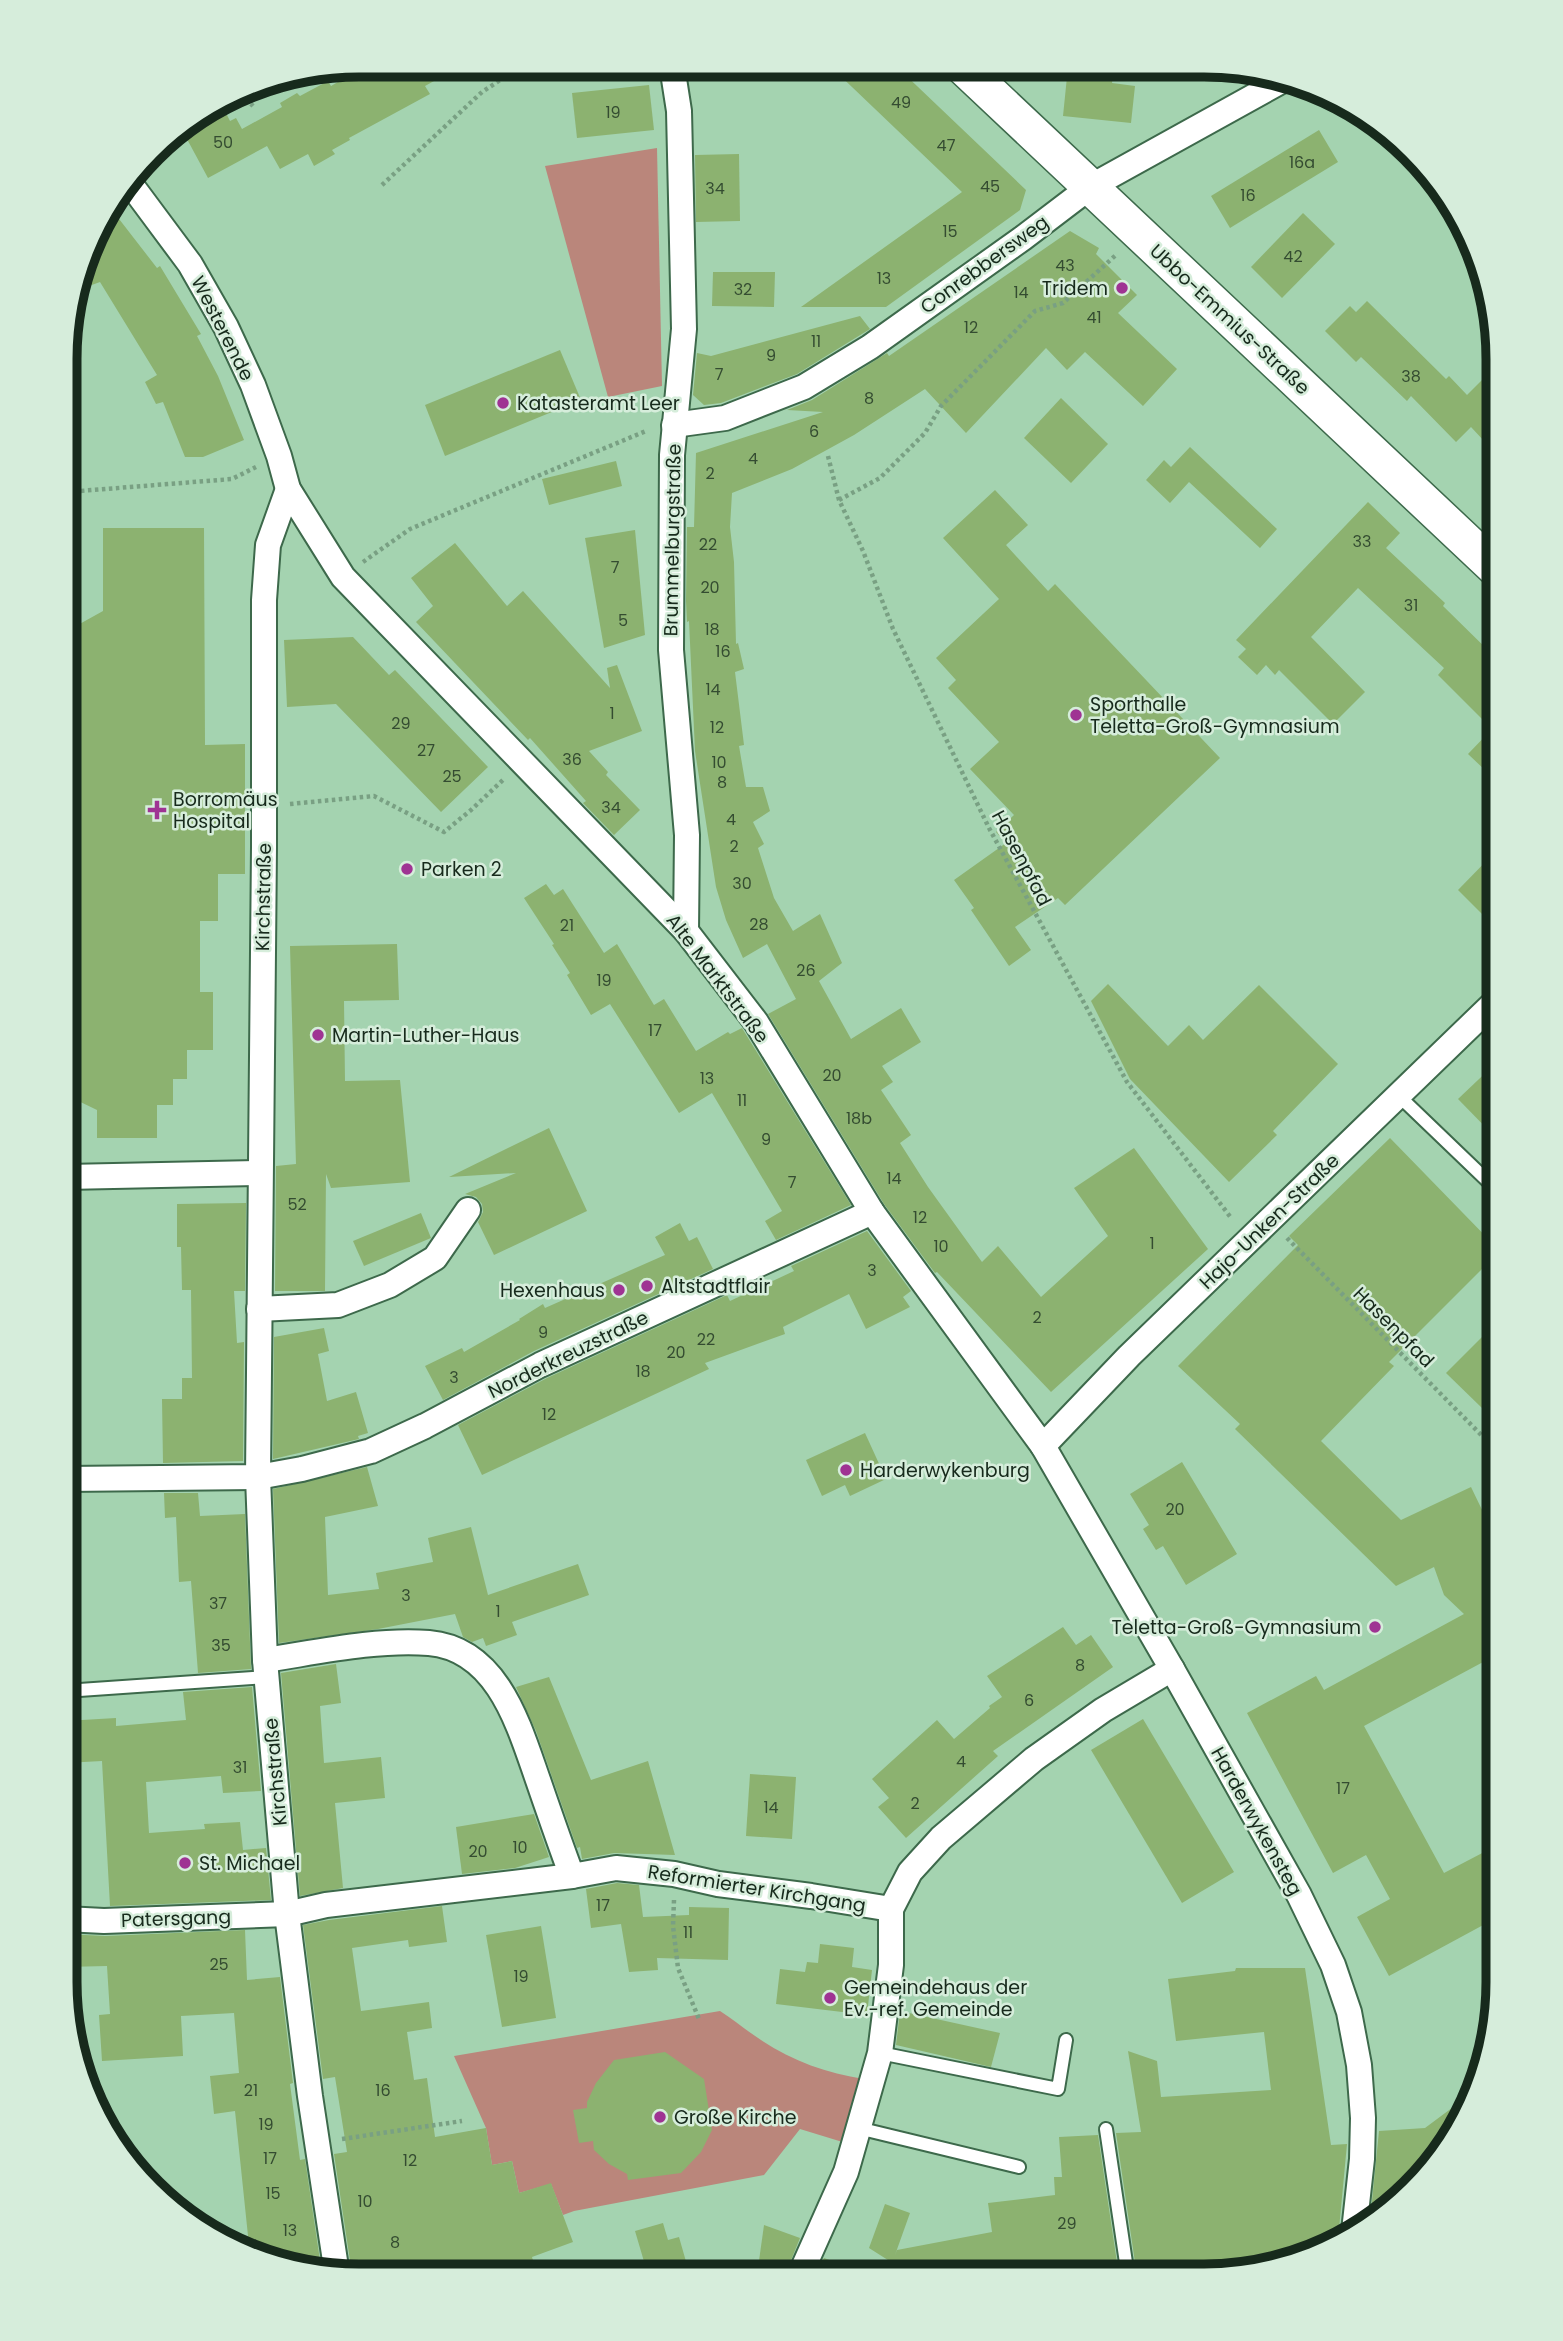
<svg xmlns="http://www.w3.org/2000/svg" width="1563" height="2341" viewBox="0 0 1563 2341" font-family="Poppins,sans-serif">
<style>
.green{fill:#ba867b}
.building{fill:#8cb270}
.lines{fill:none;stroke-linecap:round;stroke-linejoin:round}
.lane-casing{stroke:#3d694b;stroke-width:16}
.street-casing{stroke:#3d694b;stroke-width:28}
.secondary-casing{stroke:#3d694b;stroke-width:38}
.path{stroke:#79a083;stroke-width:4.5;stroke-dasharray:3.5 3.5;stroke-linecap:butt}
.lane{stroke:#fff;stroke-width:12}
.street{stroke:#fff;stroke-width:24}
.secondary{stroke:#fff;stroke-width:35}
.poi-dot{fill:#9f3393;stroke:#d6eddb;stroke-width:2.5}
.labels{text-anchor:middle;stroke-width:5;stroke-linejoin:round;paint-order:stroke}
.number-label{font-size:16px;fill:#344c31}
.street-label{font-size:19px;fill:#172a1c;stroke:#d6eddb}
.poi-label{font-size:19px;fill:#172a1c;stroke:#d6eddb;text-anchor:start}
.rim{fill:none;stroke:#172a1c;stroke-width:9}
</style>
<rect width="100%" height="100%" fill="#a4d3b0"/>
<g class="green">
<polygon points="657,148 662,386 608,397 545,166"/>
<path d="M720,2011C734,2020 747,2031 761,2040C792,2061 827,2073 864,2079L849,2144L800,2129L764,2175L574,2211L563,2215L551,2184L519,2193L512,2161L492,2165L486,2128L454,2056Z"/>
</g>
<g class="building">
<polygon points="380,65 463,65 425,86 430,94 349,138 350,140 332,150 335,154 314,166 308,154 280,169 267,146 208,178 181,128 222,105 230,121 236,118 242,129 282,107 280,103 297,93 300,96 328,81 331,86 357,71 359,76"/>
<polygon points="830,66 896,66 1026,190 1020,210 886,307 801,307 962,192"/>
<polygon points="1068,67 1114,67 1112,83 1135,86 1131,123 1063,116"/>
<polygon points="649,85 654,130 577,138 572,93"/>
<polygon points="1319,130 1338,162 1230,228 1211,196"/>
<polygon points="739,154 740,221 696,222 695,155"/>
<polygon points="109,206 157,268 160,266 201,334 197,336 218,376 244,440 203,457 185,457 163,402 156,404 145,382 157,375 100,282 78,290 104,212"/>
<polygon points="1303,213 1335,244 1282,298 1251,267"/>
<polygon points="1070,231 1099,248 1096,254 1137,295 1118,313 1177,369 1143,406 1085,352 1067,370 1046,348 966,433 925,389 854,435 792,469 732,493 730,527 734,562 736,644 738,643 744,669 735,672 744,745 739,746 746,787 763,787 770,811 753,822 764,844 758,848 774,898 793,931 820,914 842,963 819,981 851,1039 901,1008 921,1042 882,1066 893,1082 881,1090 911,1135 900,1143 928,1187 982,1262 998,1246 1041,1297 1108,1236 1074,1188 1134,1148 1208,1249 1051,1392 937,1272 935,1273 884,1204 768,1014 796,999 767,944 743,958 726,920 716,887 695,751 689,621 687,622 686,601 687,527 694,527 696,453 823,412 787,410 812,400 887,353 889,356"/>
<polygon points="713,272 775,272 774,307 712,306"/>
<polygon points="1367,301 1446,379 1449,376 1467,395 1486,376 1498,389 1498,456 1471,427 1456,442 1411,396 1407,401 1361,357 1356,362 1325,331 1350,306 1356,312"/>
<polygon points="860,316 870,329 797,374 721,403 704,405 693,395 697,353 711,356"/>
<polygon points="560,350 581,400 445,456 425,405"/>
<polygon points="1061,398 1108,444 1071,483 1024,438"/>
<polygon points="1190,447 1277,529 1260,548 1189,482 1170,503 1146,480 1164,460 1171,467"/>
<polygon points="616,461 622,486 549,505 542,479"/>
<polygon points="995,490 1028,525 1006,545 1048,591 1055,584 1220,758 1065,905 1058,898 1015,927 1031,950 1009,966 971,910 974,908 954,880 1006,843 996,832 1014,815 970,769 999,742 948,688 956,680 936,658 999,599 943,538"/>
<polygon points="1368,502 1400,533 1386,548 1445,603 1443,606 1498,660 1498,759 1486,771 1468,754 1492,729 1438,675 1444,668 1358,588 1311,637 1365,692 1333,724 1279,670 1275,675 1266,665 1257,675 1238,657 1246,649 1236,640"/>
<polygon points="103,528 204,528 205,745 245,744 245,874 218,874 218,921 200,921 200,992 213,992 213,1050 187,1050 187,1079 173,1079 173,1105 157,1105 157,1138 97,1138 97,1110 66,1095 67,631 103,611"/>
<polygon points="635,530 645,635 604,648 585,538"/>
<polygon points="455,543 507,606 523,591 610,688 607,668 617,665 642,731 589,751 608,772 606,775 640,810 614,835 583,803 586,801 530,738 528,740 416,622 433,606 411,578"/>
<polygon points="353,637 389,675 395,670 488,767 441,812 336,704 287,707 284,640"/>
<polygon points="1498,849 1498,930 1458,890"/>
<polygon points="546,884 554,895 563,889 604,953 617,944 654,1005 664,999 696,1051 728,1032 730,1034 742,1028 851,1205 776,1240 765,1221 782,1211 712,1093 679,1113 610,1004 591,1015 567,975 570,973 552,945 554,944 524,898"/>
<polygon points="397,944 399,1000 344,1001 345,1081 400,1080 410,1182 331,1188 326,1174 325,1291 275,1291 276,1166 296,1164 290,946"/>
<polygon points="1108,984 1168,1046 1189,1025 1203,1040 1259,985 1338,1064 1273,1131 1277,1135 1229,1182 1130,1079 1091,1001"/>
<polygon points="1498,1061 1498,1140 1458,1099"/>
<polygon points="549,1128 587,1211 494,1255 478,1222 483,1212 482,1204 476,1197 465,1194 516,1173 449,1177"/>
<polygon points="1390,1138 1498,1249 1498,1253 1389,1362 1394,1366 1321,1441 1401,1520 1471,1487 1498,1543 1498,1654 1364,1726 1444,1873 1488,1850 1498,1868 1498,1917 1389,1976 1357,1917 1390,1899 1366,1855 1333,1873 1247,1713 1316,1676 1324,1690 1464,1614 1444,1595 1434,1567 1396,1586 1235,1429 1240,1424 1178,1366 1298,1245 1289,1236"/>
<polygon points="246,1203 245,1291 234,1291 237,1343 244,1342 243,1461 163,1463 162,1399 182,1399 182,1378 192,1378 191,1290 182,1290 181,1247 177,1247 177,1204"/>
<polygon points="421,1213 431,1238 364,1266 353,1241"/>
<polygon points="680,1223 689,1241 697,1237 713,1269 534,1351 443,1400 425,1366 462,1348 464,1352 520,1320 519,1319 543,1304 545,1308 665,1255 655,1237"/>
<polygon points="867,1231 911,1291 903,1297 910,1307 866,1329 849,1294 783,1327 785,1334 705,1363 709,1369 482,1475 458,1425 547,1378 727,1295 730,1301 794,1271 791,1266"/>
<polygon points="1498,1321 1498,1394 1483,1409 1446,1373"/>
<polygon points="324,1328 329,1351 318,1354 327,1401 356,1392 368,1433 358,1436 359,1439 273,1459 274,1337"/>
<polygon points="865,1433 886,1479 850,1496 845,1485 822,1496 806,1460"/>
<polygon points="1182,1462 1237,1554 1186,1585 1163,1546 1156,1550 1143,1529 1149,1525 1130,1494"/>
<polygon points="367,1467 378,1506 325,1517 328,1595 379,1589 376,1573 433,1562 428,1538 471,1527 488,1595 578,1564 589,1595 512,1622 517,1635 486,1646 483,1638 472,1642 463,1637 455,1614 378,1629 279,1643 273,1489"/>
<polygon points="164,1493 198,1493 200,1516 245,1514 251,1669 198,1673 191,1581 179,1582 176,1517 165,1518"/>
<polygon points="1063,1627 1076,1645 1091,1635 1113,1667 993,1751 998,1756 906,1838 878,1807 889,1798 872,1779 937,1720 954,1739 990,1708 989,1706 1002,1697 987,1676"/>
<polygon points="336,1664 341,1703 320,1706 324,1763 381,1757 385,1798 335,1803 343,1888 300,1896 281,1673"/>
<polygon points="549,1677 591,1780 648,1761 675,1855 614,1853 582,1859 580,1847 577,1848 536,1731 516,1687"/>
<polygon points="252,1687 261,1791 223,1793 221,1776 146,1782 149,1833 205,1829 204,1824 240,1822 243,1850 266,1848 271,1900 110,1906 102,1761 65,1763 65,1721 116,1718 116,1726 186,1720 183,1692"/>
<polygon points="1143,1719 1234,1872 1182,1903 1091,1750"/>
<polygon points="750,1774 796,1777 792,1839 746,1836"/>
<polygon points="534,1814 549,1857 515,1868 462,1874 456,1827"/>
<polygon points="617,1883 639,1885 643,1917 689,1915 689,1907 729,1908 728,1960 657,1958 658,1970 629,1972 621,1924 591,1928 586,1889"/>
<polygon points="442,1906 447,1942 409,1947 408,1940 352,1948 361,2011 429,2002 432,2028 407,2032 414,2080 427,2078 435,2137 486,2128 492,2165 512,2161 519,2193 551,2183 573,2242 532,2257 534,2264 485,2274 352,2274 334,2154 347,2152 335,2077 323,2079 303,1925 329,1920"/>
<polygon points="541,1926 556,2018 502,2027 486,1935"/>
<polygon points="245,1930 247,1980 280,1977 293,2083 290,2084 300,2160 305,2159 322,2274 250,2255 235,2111 214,2114 210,2076 239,2073 234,2013 181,2016 183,2056 102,2061 99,2015 110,2014 107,1966 65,1967 65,1934 105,1936"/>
<polygon points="820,1944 854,1948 852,1967 872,1970 867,2015 776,2004 780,1969 805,1972 807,1962 818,1963"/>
<polygon points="1236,1968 1305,1968 1331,2145 1347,2144 1339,2229 1342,2239 1317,2254 1205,2276 1137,2276 1116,2133 1141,2132 1128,2051 1157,2061 1161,2097 1271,2090 1264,2032 1176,2041 1168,1979 1235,1971"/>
<polygon points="900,2011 1000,2033 991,2067 896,2045"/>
<polygon points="665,2052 704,2079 712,2130 701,2152 681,2173 628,2180 627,2174 609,2164 594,2150 593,2141 579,2143 573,2110 587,2108 587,2102 596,2083 614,2060"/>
<polygon points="1476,2090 1448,2146 1398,2204 1370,2221 1379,2131 1425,2128"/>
<polygon points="1098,2135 1119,2276 885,2275 891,2262 869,2248 885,2204 910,2213 895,2255 897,2250 992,2232 988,2203 1055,2195 1054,2177 1062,2177 1059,2137"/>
<polygon points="663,2223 668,2240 679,2237 687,2265 658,2275 648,2275 635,2231"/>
<polygon points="764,2225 800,2238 785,2275 757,2275"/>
<polygon points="824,2258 861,2271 860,2275 816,2275"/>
</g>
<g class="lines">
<g class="lane-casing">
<g id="lane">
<polyline points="1399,1096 1498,1191"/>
<polyline points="65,1691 267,1677"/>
<polyline points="880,2053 1058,2089 1066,2040"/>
<polyline points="858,2128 1019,2167"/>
<polyline points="1106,2129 1128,2276"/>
</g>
</g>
<g class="street-casing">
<g id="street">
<polyline points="672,66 679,111 684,329 672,455 671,650 687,835 686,931"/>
<polyline points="129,182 190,264 226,327 253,385 279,456 288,489 343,577 686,931 756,1022 872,1212 1043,1446 1172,1669 1299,1895 1333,1965 1349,2012 1359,2065 1363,2118 1362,2159 1354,2231"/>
<polyline points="674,425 725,418 804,387 870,347 1023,238 1090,187 1285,79"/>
<polyline points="288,489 268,545 264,600 264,847 258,1477 265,1660 287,1914 310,2096 337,2274"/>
<polyline points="66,1177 259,1173"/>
<polyline points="259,1309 338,1305 390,1285 435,1258 468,1210"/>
<polyline points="1043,1446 1129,1356 1498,999"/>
<polyline points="66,1479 258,1477 302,1469 371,1451 425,1426 540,1365 872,1212"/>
<path d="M265,1660C318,1652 375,1639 429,1643C498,1649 519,1726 538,1780C549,1812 560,1844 572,1876"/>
<polyline points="65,1919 104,1921 287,1914 326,1905 572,1876 616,1868 674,1874 718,1884 811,1896 891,1909"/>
<polyline points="800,2275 846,2172 880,2053 891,1965 891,1909 910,1872 941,1838 1034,1759 1103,1710 1172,1669"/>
</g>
</g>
<g class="secondary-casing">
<polyline id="secondary" points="963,67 1498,571"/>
</g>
<g class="path">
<polyline points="241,94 253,106"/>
<polyline points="382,185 482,92 523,65"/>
<polyline points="828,456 839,500 863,551 893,629 989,828 1127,1082 1232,1219"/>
<polyline points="67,492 232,479 256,467"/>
<polyline points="839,500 880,478 925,433 941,406 1035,311 1063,303 1117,254"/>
<polyline points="363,562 410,529 646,431"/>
<polyline points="290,804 374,796 444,832 471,810 504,779"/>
<polyline points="1287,1238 1498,1452"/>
<polyline points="674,1900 673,1926 678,1968 699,2019"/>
<polyline points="342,2139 462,2121"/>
<polyline points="902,2271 903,2275"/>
</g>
<use href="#lane" class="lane"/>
<use href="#street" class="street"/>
<use href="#secondary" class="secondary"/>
</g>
<g class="poi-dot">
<circle cx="1122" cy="288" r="7"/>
<circle cx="503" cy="403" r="7"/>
<circle cx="1076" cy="715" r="7"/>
<path d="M153.5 799.5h7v7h7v7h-7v7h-7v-7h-7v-7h7z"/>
<circle cx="407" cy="869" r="7"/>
<circle cx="318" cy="1035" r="7"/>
<circle cx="647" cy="1286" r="7"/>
<circle cx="619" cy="1290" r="7"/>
<circle cx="846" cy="1470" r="7"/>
<circle cx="1375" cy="1627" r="7"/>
<circle cx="185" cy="1863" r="7"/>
<circle cx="830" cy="1998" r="7"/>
<circle cx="660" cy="2117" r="7"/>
</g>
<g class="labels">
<g class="number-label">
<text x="901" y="108">49</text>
<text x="613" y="118">19</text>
<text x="223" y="148">50</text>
<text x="946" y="151">47</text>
<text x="1302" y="168">16a</text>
<text x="990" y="192">45</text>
<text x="715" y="194">34</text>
<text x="1248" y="201">16</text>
<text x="950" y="237">15</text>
<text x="1293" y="262">42</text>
<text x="1065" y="271">43</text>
<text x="884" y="284">13</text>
<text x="743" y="295">32</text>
<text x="1021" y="298">14</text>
<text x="1094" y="323">41</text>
<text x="971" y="333">12</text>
<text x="816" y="347">11</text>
<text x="771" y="361">9</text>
<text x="719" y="380">7</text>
<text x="1411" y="382">38</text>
<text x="869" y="404">8</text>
<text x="814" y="437">6</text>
<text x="753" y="464">4</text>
<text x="710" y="479">2</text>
<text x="1362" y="547">33</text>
<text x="708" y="550">22</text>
<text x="615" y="573">7</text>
<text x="710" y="593">20</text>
<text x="1411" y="611">31</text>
<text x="623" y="626">5</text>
<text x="712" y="635">18</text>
<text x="723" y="657">16</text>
<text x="713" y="695">14</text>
<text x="612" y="719">1</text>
<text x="401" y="729">29</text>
<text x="717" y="733">12</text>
<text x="426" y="756">27</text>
<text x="572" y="765">36</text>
<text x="719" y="768">10</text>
<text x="452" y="782">25</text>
<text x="722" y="788">8</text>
<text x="611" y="813">34</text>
<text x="731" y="825">4</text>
<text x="734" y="852">2</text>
<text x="742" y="889">30</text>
<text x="759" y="930">28</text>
<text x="567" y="931">21</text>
<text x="806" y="976">26</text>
<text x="604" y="986">19</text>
<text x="655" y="1036">17</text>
<text x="832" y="1081">20</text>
<text x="707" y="1084">13</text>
<text x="742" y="1106">11</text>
<text x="859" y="1124">18b</text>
<text x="766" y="1145">9</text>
<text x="894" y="1184">14</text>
<text x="792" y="1188">7</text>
<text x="297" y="1210">52</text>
<text x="920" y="1223">12</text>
<text x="1152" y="1249">1</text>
<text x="941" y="1252">10</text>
<text x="872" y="1276">3</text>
<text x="1037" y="1323">2</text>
<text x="543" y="1338">9</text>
<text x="706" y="1345">22</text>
<text x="676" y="1358">20</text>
<text x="643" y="1377">18</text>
<text x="454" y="1383">3</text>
<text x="549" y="1420">12</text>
<text x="1175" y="1515">20</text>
<text x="406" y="1601">3</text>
<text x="218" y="1609">37</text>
<text x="498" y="1617">1</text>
<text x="221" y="1651">35</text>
<text x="1080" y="1671">8</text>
<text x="1029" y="1706">6</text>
<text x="961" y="1767">4</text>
<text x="240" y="1773">31</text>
<text x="1343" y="1794">17</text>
<text x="915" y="1809">2</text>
<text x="771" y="1813">14</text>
<text x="520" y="1853">10</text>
<text x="478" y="1857">20</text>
<text x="603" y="1911">17</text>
<text x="688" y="1938">11</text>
<text x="219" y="1970">25</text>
<text x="521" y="1982">19</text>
<text x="251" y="2096">21</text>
<text x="383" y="2096">16</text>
<text x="266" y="2130">19</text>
<text x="270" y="2164">17</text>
<text x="410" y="2166">12</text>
<text x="273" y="2199">15</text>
<text x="365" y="2207">10</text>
<text x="1067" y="2229">29</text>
<text x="290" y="2236">13</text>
<text x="395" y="2248">8</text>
</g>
<g class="street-label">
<text transform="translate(984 264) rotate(-36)" y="7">Conrebbersweg</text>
<text transform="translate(1230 319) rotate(43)" y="7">Ubbo-Emmius-Straße</text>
<text transform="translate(223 328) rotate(63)" y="7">Westerende</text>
<text transform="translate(672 540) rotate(-89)" y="7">Brummelburgstraße</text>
<text transform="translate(1022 858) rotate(62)" y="7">Hasenpfad</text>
<text transform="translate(263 897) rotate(-89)" y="7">Kirchstraße</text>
<text transform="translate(718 978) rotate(53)" y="7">Alte Marktstraße</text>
<text transform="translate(1269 1221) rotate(-44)" y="7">Hajo-Unken-Straße</text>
<text transform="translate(1394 1327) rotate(45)" y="7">Hasenpfad</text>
<text transform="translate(568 1354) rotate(-26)" y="7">Norderkreuzstraße</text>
<text transform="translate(275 1772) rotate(-95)" y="7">Kirchstraße</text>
<text transform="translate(1257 1821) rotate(61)" y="7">Harderwykensteg</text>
<text transform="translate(757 1888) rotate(9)" y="7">Reformierter Kirchgang</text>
<text transform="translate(176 1918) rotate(-2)" y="7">Patersgang</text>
</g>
<g class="poi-label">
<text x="1108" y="295" text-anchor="end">Tridem</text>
<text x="517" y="410">Katasteramt Leer</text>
<text x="1090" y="711">Sporthalle<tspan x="1090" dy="22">Teletta-Groß-Gymnasium</tspan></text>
<text x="173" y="806">Borromäus<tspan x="173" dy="22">Hospital</tspan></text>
<text x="421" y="876">Parken 2</text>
<text x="332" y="1042">Martin-Luther-Haus</text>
<text x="661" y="1293">Altstadtflair</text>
<text x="605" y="1297" text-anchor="end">Hexenhaus</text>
<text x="860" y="1477">Harderwykenburg</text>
<text x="1361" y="1634" text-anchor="end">Teletta-Groß-Gymnasium</text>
<text x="199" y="1870">St. Michael</text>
<text x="844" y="1994">Gemeindehaus der<tspan x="844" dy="22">Ev.-ref. Gemeinde</tspan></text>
<text x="674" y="2124">Große Kirche</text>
</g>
</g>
<path d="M0 0H1563V2341H0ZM359 77H1204A282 282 0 0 1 1486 359V1982A282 282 0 0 1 1204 2264H359A282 282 0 0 1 77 1982V359A282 282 0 0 1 359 77Z" fill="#d6eddb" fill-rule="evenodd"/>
<path class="rim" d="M359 77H1204A282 282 0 0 1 1486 359V1982A282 282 0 0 1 1204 2264H359A282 282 0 0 1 77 1982V359A282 282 0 0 1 359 77Z"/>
</svg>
